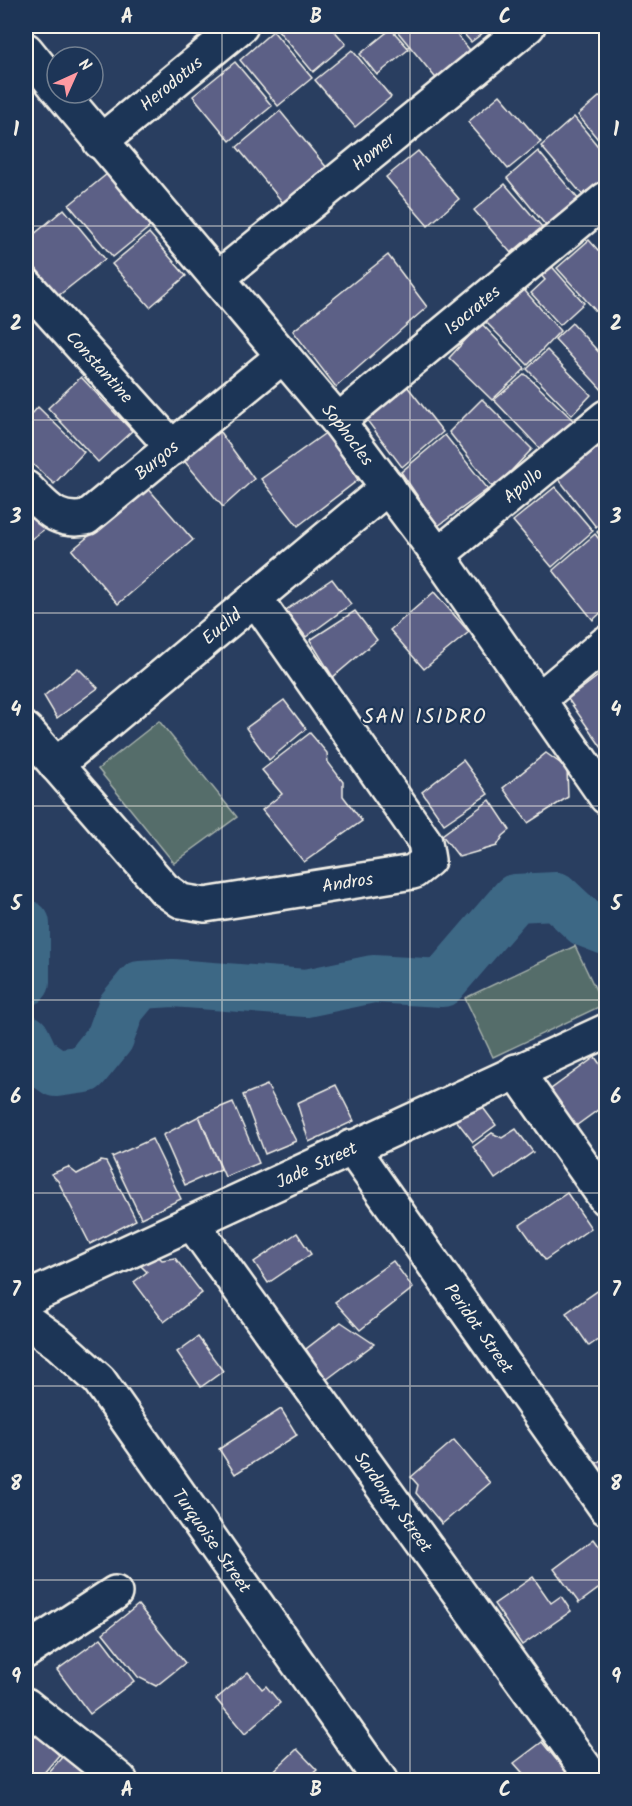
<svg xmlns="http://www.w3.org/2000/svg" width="632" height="1806" viewBox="0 0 632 1806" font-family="Kalam,sans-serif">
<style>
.green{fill:#556d6a;stroke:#a4afa9;stroke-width:1.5}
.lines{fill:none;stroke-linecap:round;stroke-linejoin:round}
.river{stroke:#3e6785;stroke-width:48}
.building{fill:#5b6086;stroke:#f4f1e8;stroke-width:1.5}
.minor-casing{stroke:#f4f1e8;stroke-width:38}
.minor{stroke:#1d3557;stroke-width:33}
.grid{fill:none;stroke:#f4f1e8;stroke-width:1.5;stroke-opacity:0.55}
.labels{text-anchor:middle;stroke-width:4.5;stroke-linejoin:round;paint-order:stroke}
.street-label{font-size:18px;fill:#f4f1e8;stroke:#1d3557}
.quarter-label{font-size:21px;letter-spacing:1.5px;fill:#f4f1e8;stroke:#1d3557}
.neatline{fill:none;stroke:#f4f1e8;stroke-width:2}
.grid-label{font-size:20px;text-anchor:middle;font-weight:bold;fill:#f4f1e8}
</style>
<rect width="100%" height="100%" fill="#293e60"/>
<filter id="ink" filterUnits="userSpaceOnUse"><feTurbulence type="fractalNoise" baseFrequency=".0167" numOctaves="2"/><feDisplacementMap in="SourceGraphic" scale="12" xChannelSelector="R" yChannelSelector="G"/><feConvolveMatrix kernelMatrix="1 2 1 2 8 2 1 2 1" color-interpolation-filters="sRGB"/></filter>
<g filter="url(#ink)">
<g class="green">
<polygon points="159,721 237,817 174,863 98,769"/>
<polygon points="575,946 603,1005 493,1057 465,998"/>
</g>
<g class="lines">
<g class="river">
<polyline points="26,924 26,982"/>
<polyline points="26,1038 36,1059 56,1073 85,1069 110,1038 121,1008 140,985 173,983 306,993 373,979 442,983 515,898 556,896 585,923 606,931"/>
</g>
</g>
<g class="building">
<polygon points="280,26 330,26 346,44 313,72 277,29"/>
<polygon points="393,26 450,26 473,54 439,82"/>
<polygon points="457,26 492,26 471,42"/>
<polygon points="391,29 409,49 377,75 360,54"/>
<polygon points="273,31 312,78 278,106 240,60"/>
<polygon points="352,50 391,97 355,127 315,80"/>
<polygon points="235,62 272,106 230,141 193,96"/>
<polygon points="606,91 606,149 578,115"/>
<polygon points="500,95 541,142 508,169 468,122"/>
<polygon points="280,111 327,168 284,204 237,147"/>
<polygon points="574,117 606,156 606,181 586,199 541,146"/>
<polygon points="418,151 459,199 428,226 386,177"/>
<polygon points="538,151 579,200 547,227 507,178"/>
<polygon points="107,174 151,226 113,257 69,205"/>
<polygon points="505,184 542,227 511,253 474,210"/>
<polygon points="64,209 105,259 58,296 26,256 26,241"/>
<polygon points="149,233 186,276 150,307 112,264"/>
<polygon points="589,240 606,259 606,316 603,319 557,268"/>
<polygon points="388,255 427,307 336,387 293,331"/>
<polygon points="547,261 584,303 560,325 531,293 545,280 537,270"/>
<polygon points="519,284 560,331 528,365 482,318"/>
<polygon points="26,310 34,320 26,327"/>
<polygon points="481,323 525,369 492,400 449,358"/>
<polygon points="572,323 606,360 604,392 555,339"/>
<polygon points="547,350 591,395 572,415 527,369"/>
<polygon points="525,374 575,422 545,454 494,400"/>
<polygon points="81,377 132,431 98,462 48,408"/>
<polygon points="407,386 443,432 402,467 366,419"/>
<polygon points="482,399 532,449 494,489 449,432"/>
<polygon points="38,407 84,452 54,484 26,458 26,421"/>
<polygon points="217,428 254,479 223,507 181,457"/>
<polygon points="327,432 358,480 298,526 261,479"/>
<polygon points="445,435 488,489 438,526 401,472"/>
<polygon points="606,441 606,518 596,527 557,477"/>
<polygon points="140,479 193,540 118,604 72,550 102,525"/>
<polygon points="555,487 593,531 552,567 513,521"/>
<polygon points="26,511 46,528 26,543"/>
<polygon points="606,524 606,542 597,532"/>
<polygon points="595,534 606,548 606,608 593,620 553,570"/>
<polygon points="332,579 351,604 306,637 286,610"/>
<polygon points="434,592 469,632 424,669 390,630"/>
<polygon points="355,611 377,640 333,677 310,640"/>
<polygon points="78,668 98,688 57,718 44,696"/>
<polygon points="606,670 606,749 604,751 568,699"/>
<polygon points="284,700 306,729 269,760 246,728"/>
<polygon points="310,733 327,753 328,762 343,782 343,796 362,821 304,862 262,810 282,794 262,770"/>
<polygon points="546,753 567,768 568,797 528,823 503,788"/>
<polygon points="463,760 488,794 444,824 422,792"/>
<polygon points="490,800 510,830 503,836 497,846 459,857 442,835"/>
<polygon points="595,1057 606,1073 606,1104 573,1128 547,1092"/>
<polygon points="267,1085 296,1141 265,1154 243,1095"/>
<polygon points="336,1085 354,1121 309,1142 297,1103"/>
<polygon points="475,1097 496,1125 473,1142 452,1115"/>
<polygon points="233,1102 259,1163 225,1177 199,1116"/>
<polygon points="199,1116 221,1169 185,1185 163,1135"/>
<polygon points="516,1129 533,1152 495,1179 473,1147 492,1133 502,1138"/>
<polygon points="152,1139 181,1199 141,1218 112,1157"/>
<polygon points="101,1161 106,1162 136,1220 90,1244 58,1181 51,1174 68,1167 77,1174"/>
<polygon points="567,1193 591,1228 545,1260 520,1225"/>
<polygon points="297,1233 311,1254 268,1283 254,1262"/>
<polygon points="156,1254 162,1260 175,1258 202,1293 164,1322 134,1282 147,1272 141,1266"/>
<polygon points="393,1261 413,1288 360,1330 335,1302"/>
<polygon points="606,1285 606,1334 589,1346 566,1313"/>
<polygon points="341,1322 374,1344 326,1380 306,1349"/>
<polygon points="198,1337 223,1371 201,1387 177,1352"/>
<polygon points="281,1409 297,1435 235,1474 219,1449"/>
<polygon points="454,1440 490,1483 442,1524 416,1493 418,1485 411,1477"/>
<polygon points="606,1456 606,1487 592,1467"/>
<polygon points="594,1539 606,1556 606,1583 579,1603 554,1569"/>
<polygon points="533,1577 551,1603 561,1596 571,1611 522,1645 494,1604"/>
<polygon points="138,1605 185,1663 156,1686 138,1677 103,1633"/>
<polygon points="101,1638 134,1681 90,1714 57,1670"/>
<polygon points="248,1672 262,1689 266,1686 280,1703 245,1734 216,1699"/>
<polygon points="30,1729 59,1755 38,1780 26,1780 26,1734"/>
<polygon points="542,1742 567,1773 557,1780 529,1780 514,1763"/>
<polygon points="70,1748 107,1780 42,1780"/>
<polygon points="297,1749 317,1770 305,1780 267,1780 265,1779"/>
<polygon points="606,1751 606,1771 597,1758"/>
</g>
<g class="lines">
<g class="minor-casing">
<g id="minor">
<polyline points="26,50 57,88"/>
<path id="s1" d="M61,93L338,421L438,555L606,797"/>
<path id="s2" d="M100,142L241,26"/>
<path id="s3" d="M218,278L528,26"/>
<path id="s4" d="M26,285L173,448"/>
<path id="s5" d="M338,421L606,199"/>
<path id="s6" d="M26,488C47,508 55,523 86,518L283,356"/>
<path id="s7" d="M438,555L606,417"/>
<polyline points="538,700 606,643"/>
<path id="s8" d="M26,730L164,889L181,901L205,905L413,872L428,860L425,842L255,598"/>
<path id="s9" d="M56,765L388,487"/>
<polyline points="516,1071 606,1199"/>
<path id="s10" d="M351,1147L606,1508"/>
<path id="s11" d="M192,1223L594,1780"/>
<path id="s12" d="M26,1299L606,1031"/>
<path id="s13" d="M26,1320L58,1343L99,1380L380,1780"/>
<polyline points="26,1651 115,1593"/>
<polyline points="26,1705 120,1780"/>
</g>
</g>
<use href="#minor" class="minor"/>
</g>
</g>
<path class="grid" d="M222,26V1780M410,26V1780M26,226H606M26,420H606M26,613H606M26,806H606M26,1000H606M26,1193H606M26,1386H606M26,1580H606"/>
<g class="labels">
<g class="street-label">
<text dy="6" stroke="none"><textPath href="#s2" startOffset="92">Herodotus</textPath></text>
<text dy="6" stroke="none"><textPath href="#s3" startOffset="200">Homer</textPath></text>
<text dy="6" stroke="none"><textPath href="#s5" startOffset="174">Isocrates</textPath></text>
<text dy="6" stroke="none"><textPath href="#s4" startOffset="110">Constantine</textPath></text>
<text dy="6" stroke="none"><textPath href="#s1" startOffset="446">Sophocles</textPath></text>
<text dy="6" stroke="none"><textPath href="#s6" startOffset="162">Burgos</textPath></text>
<text dy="6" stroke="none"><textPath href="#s7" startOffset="110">Apollo</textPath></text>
<text dy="6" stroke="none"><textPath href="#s9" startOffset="216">Euclid</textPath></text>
<text dy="6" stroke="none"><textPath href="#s8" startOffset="400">Andros</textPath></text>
<text dy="6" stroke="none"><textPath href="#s12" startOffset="320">Jade Street</textPath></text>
<text dy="6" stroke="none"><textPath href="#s10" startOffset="222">Peridot Street</textPath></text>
<text dy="6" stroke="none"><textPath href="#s11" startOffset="344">Sardonyx Street</textPath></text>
<text dy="6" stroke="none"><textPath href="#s13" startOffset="291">Turquoise Street</textPath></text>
</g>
<g class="quarter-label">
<text x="425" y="723">SAN ISIDRO</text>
</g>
</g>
<rect width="632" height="1806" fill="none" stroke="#1d3557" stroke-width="66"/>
<g transform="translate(75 75) rotate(45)"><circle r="28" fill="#1d3557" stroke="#738091" stroke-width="1.5"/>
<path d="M0-4.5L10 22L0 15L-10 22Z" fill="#ff9aa2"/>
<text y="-9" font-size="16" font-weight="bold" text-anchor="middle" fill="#f4f1e8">N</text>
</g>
<rect x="33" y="33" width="566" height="1740" class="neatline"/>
<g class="grid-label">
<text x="127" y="23">A</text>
<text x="316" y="23">B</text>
<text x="505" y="23">C</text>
<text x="16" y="136">1</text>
<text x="616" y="136">1</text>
<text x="16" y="330">2</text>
<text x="616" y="330">2</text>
<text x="16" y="523">3</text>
<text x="616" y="523">3</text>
<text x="16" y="716">4</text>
<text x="616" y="716">4</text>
<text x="16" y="910">5</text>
<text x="616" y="910">5</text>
<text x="16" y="1103">6</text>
<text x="616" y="1103">6</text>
<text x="16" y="1296">7</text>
<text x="616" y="1296">7</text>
<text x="16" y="1490">8</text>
<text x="616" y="1490">8</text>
<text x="16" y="1683">9</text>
<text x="616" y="1683">9</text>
<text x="127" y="1796">A</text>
<text x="316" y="1796">B</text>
<text x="505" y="1796">C</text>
</g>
</svg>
